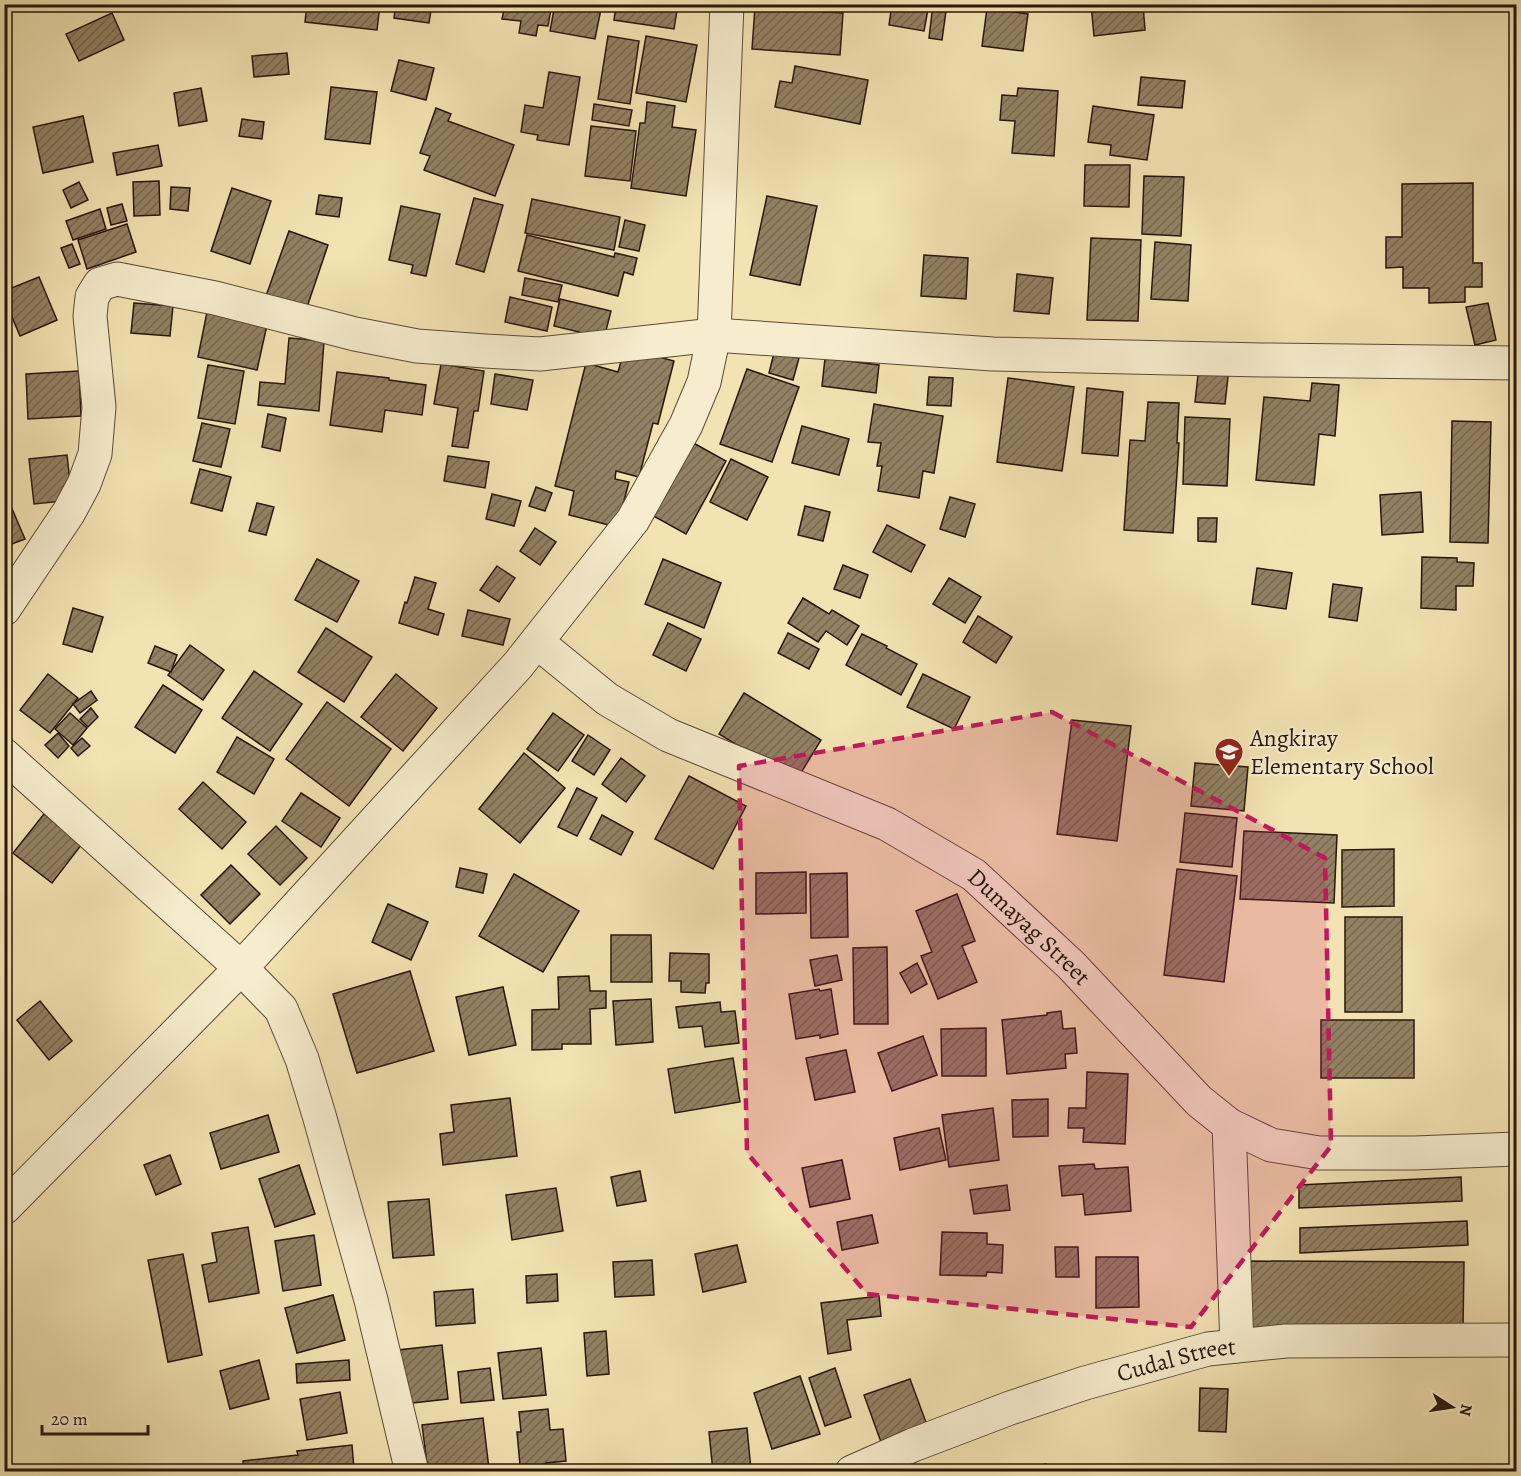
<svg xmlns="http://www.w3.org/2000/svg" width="1521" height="1476" viewBox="0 0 1521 1476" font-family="Alegreya,serif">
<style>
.building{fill:url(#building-hatch);stroke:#28170c;stroke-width:1.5}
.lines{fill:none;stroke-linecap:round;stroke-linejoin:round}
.minor-casing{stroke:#5b4a36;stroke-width:35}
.minor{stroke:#f7edce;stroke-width:33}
.marked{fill:#c2185b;fill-opacity:0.2;stroke:#c2185b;stroke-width:4.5;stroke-dasharray:12 8;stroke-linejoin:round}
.labels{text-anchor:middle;stroke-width:4.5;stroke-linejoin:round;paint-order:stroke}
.poi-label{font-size:24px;fill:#28170c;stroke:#f7edce;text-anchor:start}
.street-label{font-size:24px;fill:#28170c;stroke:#f7edce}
</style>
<defs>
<pattern id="building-hatch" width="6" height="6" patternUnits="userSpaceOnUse" patternTransform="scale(1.5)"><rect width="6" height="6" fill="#928163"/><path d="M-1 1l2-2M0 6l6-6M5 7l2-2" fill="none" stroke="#776950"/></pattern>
</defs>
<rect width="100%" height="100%" fill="#f3e3b3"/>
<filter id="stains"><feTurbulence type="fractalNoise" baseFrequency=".00333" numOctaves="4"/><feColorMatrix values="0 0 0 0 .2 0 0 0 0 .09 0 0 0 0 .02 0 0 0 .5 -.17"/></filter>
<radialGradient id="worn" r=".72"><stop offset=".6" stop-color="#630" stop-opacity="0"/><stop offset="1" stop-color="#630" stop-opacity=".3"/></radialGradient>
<g class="building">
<polygon points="307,4 380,4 377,30 305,22"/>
<polygon points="396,4 432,4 429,23 394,18"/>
<polygon points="505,4 552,4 548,26 538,25 536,36 519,33 521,21 502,19"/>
<polygon points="555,4 602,4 595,39 550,31"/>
<polygon points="616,4 678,4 674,29 614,20"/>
<polygon points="892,4 929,4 924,31 889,25"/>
<polygon points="933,4 947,4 942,40 929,38"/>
<polygon points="1091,4 1143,4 1145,30 1094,36"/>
<polygon points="755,7 843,13 840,55 752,49"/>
<polygon points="987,8 1028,14 1023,51 982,46"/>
<polygon points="112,13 124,40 79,61 66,34"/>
<polygon points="608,36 639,41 630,104 598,99"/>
<polygon points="646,36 697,45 686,102 636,93"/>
<polygon points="287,53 289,74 254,77 252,56"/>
<polygon points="399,60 434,68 426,100 391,91"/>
<polygon points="795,66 868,80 860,124 775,107 780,81 792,83"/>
<polygon points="549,72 580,77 569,145 537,140 538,135 521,132 525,105 543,108"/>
<polygon points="1141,77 1185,81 1182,108 1138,105"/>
<polygon points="331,87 377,92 370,144 325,139"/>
<polygon points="201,88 207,121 179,126 174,93"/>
<polygon points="1018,88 1058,91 1054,156 1012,153 1015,121 1000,120 1002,95 1017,96"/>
<polygon points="647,102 675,106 672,127 696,130 686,196 631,188 640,123 645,123"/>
<polygon points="594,104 632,110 629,126 592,120"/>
<polygon points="1093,106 1154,115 1147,160 1110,155 1111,145 1088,142"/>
<polygon points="436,108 451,114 448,121 514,145 495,196 424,170 430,156 420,153"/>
<polygon points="83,116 93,162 43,173 33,127"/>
<polygon points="242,119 264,122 262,139 239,136"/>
<polygon points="591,126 636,131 630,181 585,176"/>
<polygon points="158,145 162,166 117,175 113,153"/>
<polygon points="1085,165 1130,165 1129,207 1084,206"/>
<polygon points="1144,176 1184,177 1181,236 1142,234"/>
<polygon points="159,181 160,215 134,216 133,182"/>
<polygon points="79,182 88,200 71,208 63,190"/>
<polygon points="1473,183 1473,263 1482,263 1482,287 1465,287 1465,302 1429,303 1429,288 1403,288 1403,267 1386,268 1386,237 1402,237 1402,184"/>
<polygon points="171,187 190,188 188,211 170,209"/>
<polygon points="232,188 271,201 250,264 211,251"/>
<polygon points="319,195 342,198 339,217 316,214"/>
<polygon points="767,196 817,206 800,285 750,275"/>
<polygon points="474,198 503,205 484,272 456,264"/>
<polygon points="532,199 620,217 614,250 525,233"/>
<polygon points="122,204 127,221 111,225 107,208"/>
<polygon points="401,206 440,214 426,276 411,273 413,265 389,260"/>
<polygon points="100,209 106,229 73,240 66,221"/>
<polygon points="625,220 645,225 639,251 619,247"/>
<polygon points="127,224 136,252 87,269 78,240"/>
<polygon points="289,231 328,245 306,310 266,296"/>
<polygon points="527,235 614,257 615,253 637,258 633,275 624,272 618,296 518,271"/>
<polygon points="1091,238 1141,240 1138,321 1087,320"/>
<polygon points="1155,242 1191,245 1188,301 1151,299"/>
<polygon points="72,244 80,264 69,268 61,248"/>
<polygon points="924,255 968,258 966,299 921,296"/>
<polygon points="1017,274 1053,278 1049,314 1014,311"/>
<polygon points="39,277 57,320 20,336 4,298 4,291"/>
<polygon points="525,278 562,285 558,302 522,295"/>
<polygon points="510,297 552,307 547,331 505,322"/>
<polygon points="560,299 611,311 604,338 554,326"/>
<polygon points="134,303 173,306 170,336 131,333"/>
<polygon points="1488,303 1496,340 1475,345 1466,307"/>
<polygon points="207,312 267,325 257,370 198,357"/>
<polygon points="289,338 324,341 319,411 258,405 260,382 285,384"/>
<polygon points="625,348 674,361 658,424 653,423 639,477 616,471 615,479 629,482 617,527 569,515 574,491 555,486 586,363 618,372"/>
<polygon points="774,353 799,358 793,380 769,373"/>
<polygon points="825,358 879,365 876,393 822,386"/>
<polygon points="441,364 484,371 478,411 474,411 468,448 452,446 458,408 434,404"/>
<polygon points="208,365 244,371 235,424 198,418"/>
<polygon points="1199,366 1229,368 1225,404 1195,402"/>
<polygon points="747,369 799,387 772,462 720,444"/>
<polygon points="79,371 81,416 28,419 26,374"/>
<polygon points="337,372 389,378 389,380 426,385 422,415 385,410 382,432 330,425"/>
<polygon points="495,374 533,380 527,410 491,404"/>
<polygon points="929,377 953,378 951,406 927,405"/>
<polygon points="1008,378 1074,387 1062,471 997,462"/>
<polygon points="1312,383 1339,385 1335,436 1319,434 1314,485 1256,480 1264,397 1310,401"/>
<polygon points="1087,388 1123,392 1118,456 1082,453"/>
<polygon points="1148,402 1179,403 1177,443 1179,443 1173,533 1124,530 1130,440 1145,441"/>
<polygon points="874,404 943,416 934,473 923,471 919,498 878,491 882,466 877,466 881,443 868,442"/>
<polygon points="268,414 286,418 280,451 262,447"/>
<polygon points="1185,417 1230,419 1227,486 1183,484"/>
<polygon points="1452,421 1491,422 1488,543 1450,542"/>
<polygon points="202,423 230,429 221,467 193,461"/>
<polygon points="802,426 849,439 839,475 792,463"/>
<polygon points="688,440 726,461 686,534 648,513"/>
<polygon points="67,455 72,500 34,504 29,459"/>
<polygon points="448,456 489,462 485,488 444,481"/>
<polygon points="731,459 768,477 747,520 710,502"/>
<polygon points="200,469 231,477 222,511 191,503"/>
<polygon points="536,487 552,493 545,511 529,506"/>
<polygon points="4,490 25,539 4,547"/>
<polygon points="1421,492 1423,532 1382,535 1380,495"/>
<polygon points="492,494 521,501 514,526 486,519"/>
<polygon points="950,497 975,504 965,537 940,529"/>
<polygon points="257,503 274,507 266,535 249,531"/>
<polygon points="805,506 830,512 823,541 798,535"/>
<polygon points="1198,518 1217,518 1216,542 1198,541"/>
<polygon points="887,525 925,545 911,572 873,552"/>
<polygon points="535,528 556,542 540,565 520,551"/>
<polygon points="1422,557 1457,558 1457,562 1474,563 1473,586 1456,586 1456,610 1421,608"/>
<polygon points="317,559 359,581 337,622 295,600"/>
<polygon points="663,559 721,583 704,628 645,604"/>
<polygon points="843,565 868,575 860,598 834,589"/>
<polygon points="497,566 515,578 499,602 480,590"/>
<polygon points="1257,568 1292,573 1286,609 1252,604"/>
<polygon points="415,577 436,583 428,609 444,614 438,635 399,623 405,602 407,603"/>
<polygon points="949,578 981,597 965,623 933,604"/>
<polygon points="1333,584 1362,588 1357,621 1329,617"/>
<polygon points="803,598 829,614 832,610 859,626 847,645 826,631 818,642 788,623"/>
<polygon points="73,608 103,617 92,652 63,644"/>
<polygon points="468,610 510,619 503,645 462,636"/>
<polygon points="978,616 1012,637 996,663 963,642"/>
<polygon points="668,623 701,639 686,671 653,655"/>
<polygon points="326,628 372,657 344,702 298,672"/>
<polygon points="788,633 819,649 809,669 778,653"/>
<polygon points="862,634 887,646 886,648 917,664 901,695 846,665"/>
<polygon points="190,645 224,670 203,700 168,675"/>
<polygon points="155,646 177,655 171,672 148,663"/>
<polygon points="254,671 302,704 270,751 222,718"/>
<polygon points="48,674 78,698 50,733 20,710"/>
<polygon points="396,674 437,708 403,751 361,717"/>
<polygon points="923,674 970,697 954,729 907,707"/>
<polygon points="163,685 202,710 175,753 135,727"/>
<polygon points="91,691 97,700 80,713 73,704"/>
<polygon points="744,693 821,740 796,781 719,734"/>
<polygon points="327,702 391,749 349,806 286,759"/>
<polygon points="91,708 98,717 88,727 80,719"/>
<polygon points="70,713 87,728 73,745 55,729"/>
<polygon points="553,713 584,735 558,771 527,749"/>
<polygon points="1072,720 1131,726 1117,841 1057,834"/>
<polygon points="58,733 69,746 58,758 45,745"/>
<polygon points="588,735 610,750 594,775 572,761"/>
<polygon points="237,737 274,759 254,794 217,772"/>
<polygon points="82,738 90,746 78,756 71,748"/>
<polygon points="524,753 565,788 520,843 479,809"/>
<polygon points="621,758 645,776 626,802 602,784"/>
<polygon points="1195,763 1248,767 1244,811 1191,806"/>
<polygon points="689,776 746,806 713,869 655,839"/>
<polygon points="203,782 246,822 222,849 179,809"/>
<polygon points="577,788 597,798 577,836 558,827"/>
<polygon points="301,793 340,818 321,847 282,821"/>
<polygon points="1185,813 1237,818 1232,867 1180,862"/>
<polygon points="44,814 82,844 52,883 13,853"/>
<polygon points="602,815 633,832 621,855 590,839"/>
<polygon points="276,826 307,858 280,885 248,854"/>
<polygon points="1244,831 1337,835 1334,903 1240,899"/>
<polygon points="1394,849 1394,906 1342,907 1342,850"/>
<polygon points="231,865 260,894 230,924 201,895"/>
<polygon points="460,868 487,874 483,893 456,887"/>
<polygon points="1177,869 1237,876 1224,982 1164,975"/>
<polygon points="806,872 806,913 756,914 756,873"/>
<polygon points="847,873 848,937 811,938 810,874"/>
<polygon points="514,874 579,911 543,972 479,936"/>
<polygon points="957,894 975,941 962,946 977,982 938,999 921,956 932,952 916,911"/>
<polygon points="388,904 428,922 411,960 372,942"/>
<rect x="1345" y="917" width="57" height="95"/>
<polygon points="611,935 651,935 652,982 611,982"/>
<polygon points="887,947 888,1024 854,1024 853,948"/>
<polygon points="670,953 709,954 709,983 706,983 705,993 681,992 681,981 669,981"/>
<polygon points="837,955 842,980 815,986 810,960"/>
<polygon points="917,963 927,984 911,993 900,973"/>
<polygon points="410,971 434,1051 357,1073 333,994"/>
<polygon points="589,976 590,991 606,991 606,1008 590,1009 591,1044 562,1044 562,1049 532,1050 532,1010 559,1009 558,977"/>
<polygon points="503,987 516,1045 469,1055 456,997"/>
<polygon points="819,989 820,991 831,989 838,1034 820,1038 820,1035 796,1039 789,994"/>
<polygon points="651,999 653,1042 616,1045 613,1001"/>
<polygon points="40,1001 72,1041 49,1060 17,1020"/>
<polygon points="720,1002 721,1012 735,1011 739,1043 705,1047 702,1026 679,1028 676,1007"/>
<polygon points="1061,1011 1063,1029 1075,1028 1077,1053 1065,1054 1066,1068 1007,1074 1002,1020 1047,1015 1047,1013"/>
<rect x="1321" y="1020" width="93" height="58"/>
<polygon points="986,1028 986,1076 942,1076 941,1029"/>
<polygon points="923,1036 937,1075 892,1091 878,1053"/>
<polygon points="846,1050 855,1092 815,1100 806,1058"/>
<polygon points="733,1058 740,1102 675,1113 668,1069"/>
<polygon points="1087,1072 1128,1074 1125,1144 1083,1142 1084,1128 1068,1128 1069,1108 1086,1108"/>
<polygon points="510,1098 517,1156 443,1165 440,1134 454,1132 451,1105"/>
<polygon points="1048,1099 1048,1136 1013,1137 1012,1100"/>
<polygon points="993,1108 999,1160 949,1167 942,1115"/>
<polygon points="268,1115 279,1152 221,1169 210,1133"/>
<polygon points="939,1128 946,1160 900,1170 894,1138"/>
<polygon points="170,1155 181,1184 156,1195 144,1165"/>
<polygon points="842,1160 850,1199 810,1207 802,1168"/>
<polygon points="1510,1163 1516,1163 1516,1234 1513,1234"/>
<polygon points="1094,1164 1095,1169 1128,1167 1131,1211 1085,1215 1083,1194 1062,1196 1059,1166"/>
<polygon points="299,1165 315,1214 275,1227 259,1179"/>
<polygon points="640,1171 646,1201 617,1206 611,1177"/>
<polygon points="1461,1177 1462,1201 1299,1208 1299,1185"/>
<polygon points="1007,1185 1010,1210 974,1214 970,1190"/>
<polygon points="556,1188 563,1231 512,1240 506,1195"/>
<polygon points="429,1199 434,1255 393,1258 388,1202"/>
<polygon points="872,1215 878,1243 842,1250 837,1222"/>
<polygon points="1467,1221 1468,1245 1300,1253 1300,1228"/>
<polygon points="248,1227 259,1293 209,1302 202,1265 217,1262 212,1233"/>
<polygon points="942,1232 987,1233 987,1244 1003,1245 1002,1273 987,1272 986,1276 940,1275"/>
<polygon points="314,1235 321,1285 283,1291 275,1241"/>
<polygon points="737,1245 746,1282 703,1292 695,1254"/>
<polygon points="1055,1247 1078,1247 1079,1277 1056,1277"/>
<polygon points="183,1254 202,1355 168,1362 148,1260"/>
<polygon points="1096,1257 1138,1257 1139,1307 1096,1308"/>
<polygon points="652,1260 654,1295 615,1297 613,1262"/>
<polygon points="1244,1261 1464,1262 1463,1329 1243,1328"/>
<polygon points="557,1274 558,1301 527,1303 526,1276"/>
<polygon points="473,1289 475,1323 436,1326 434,1292"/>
<polygon points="333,1295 345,1340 297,1353 285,1308"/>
<polygon points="879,1296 881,1316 847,1320 851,1350 828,1354 821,1303"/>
<polygon points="606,1331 609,1374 587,1376 584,1333"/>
<polygon points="442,1345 448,1399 404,1404 398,1350"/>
<polygon points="541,1348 546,1395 503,1399 498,1353"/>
<polygon points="259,1360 269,1399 230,1409 220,1371"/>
<polygon points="349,1360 350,1380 297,1383 296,1364"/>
<polygon points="490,1368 494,1400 461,1403 458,1372"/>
<polygon points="835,1368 851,1417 825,1426 809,1378"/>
<polygon points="800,1376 820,1434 772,1449 754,1393"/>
<polygon points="910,1379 927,1425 881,1442 864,1395"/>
<polygon points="1200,1388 1228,1389 1226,1432 1199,1431"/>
<polygon points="340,1392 347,1433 307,1440 300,1399"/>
<polygon points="548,1409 550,1430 563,1429 566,1461 546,1463 547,1472 527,1472 526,1464 520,1465 517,1432 521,1432 519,1412"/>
<polygon points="483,1418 489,1469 470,1472 428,1472 422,1425"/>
<polygon points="747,1428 751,1470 713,1472 709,1432"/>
<polygon points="352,1445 354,1469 337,1472 244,1472 243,1461 298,1455 297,1451"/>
<polygon points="1046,1464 1048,1472 1015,1472"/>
</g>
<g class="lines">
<g class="minor-casing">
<g id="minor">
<polyline points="4,609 69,512 84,484 95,454 99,407 90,316 92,297 100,284 117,279 215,298 355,334 417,346 485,351 540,354 714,335 993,354 1262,360 1516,363"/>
<path id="s1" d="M537,642L607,699L668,735L887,824L974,875L1071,965L1199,1101L1229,1125L1271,1145L1319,1153H1415L1516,1149"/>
<polyline points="4,755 241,968 281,1009 302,1059 319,1115 371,1300 412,1472"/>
<polyline points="1229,1125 1237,1346"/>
<polyline points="4,1208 241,968 518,665 633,520 686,425 704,382 714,335 727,4"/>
<path id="s2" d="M852,1472L913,1445L1010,1408L1085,1383L1208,1349L1286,1341L1516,1340"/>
</g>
</g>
<use href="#minor" class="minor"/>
</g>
<path class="marked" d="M1052,712L1325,858L1331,1146L1191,1327L867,1294L747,1153L739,766Z"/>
<defs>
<g id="school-pin" transform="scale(1.5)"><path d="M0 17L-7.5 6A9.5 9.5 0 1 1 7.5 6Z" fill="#8f2418" stroke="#f7edce"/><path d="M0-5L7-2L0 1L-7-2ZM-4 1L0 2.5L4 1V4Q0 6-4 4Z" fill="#fff"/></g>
</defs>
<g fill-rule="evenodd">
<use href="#school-pin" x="1229" y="752"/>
</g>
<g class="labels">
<g class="poi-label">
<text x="1250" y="746">Angkiray<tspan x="1250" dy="28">Elementary School</tspan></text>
</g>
<g class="street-label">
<text dy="8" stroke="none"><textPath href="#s1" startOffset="574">Dumayag Street</textPath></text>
<text dy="8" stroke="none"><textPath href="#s2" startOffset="344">Cudal Street</textPath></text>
</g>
</g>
<rect width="1521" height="1476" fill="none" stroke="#f3e3b3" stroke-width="24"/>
<rect x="6" y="6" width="1509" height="1464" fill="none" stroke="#28170c" stroke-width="3"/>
<rect x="12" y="12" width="1497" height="1452" fill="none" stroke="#28170c" stroke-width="1.5"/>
<g transform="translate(1452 1407) rotate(102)" stroke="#f7edce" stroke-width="4.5" paint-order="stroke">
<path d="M0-4.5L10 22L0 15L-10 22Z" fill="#28170c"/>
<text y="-9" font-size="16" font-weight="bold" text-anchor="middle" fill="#28170c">N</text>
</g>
<path d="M42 1425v9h106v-9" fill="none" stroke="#28170c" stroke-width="3"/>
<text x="51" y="1425" font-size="18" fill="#28170c" stroke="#f7edce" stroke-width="4.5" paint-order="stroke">20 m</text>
<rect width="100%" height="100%" filter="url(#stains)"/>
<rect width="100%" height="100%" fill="url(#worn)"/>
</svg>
